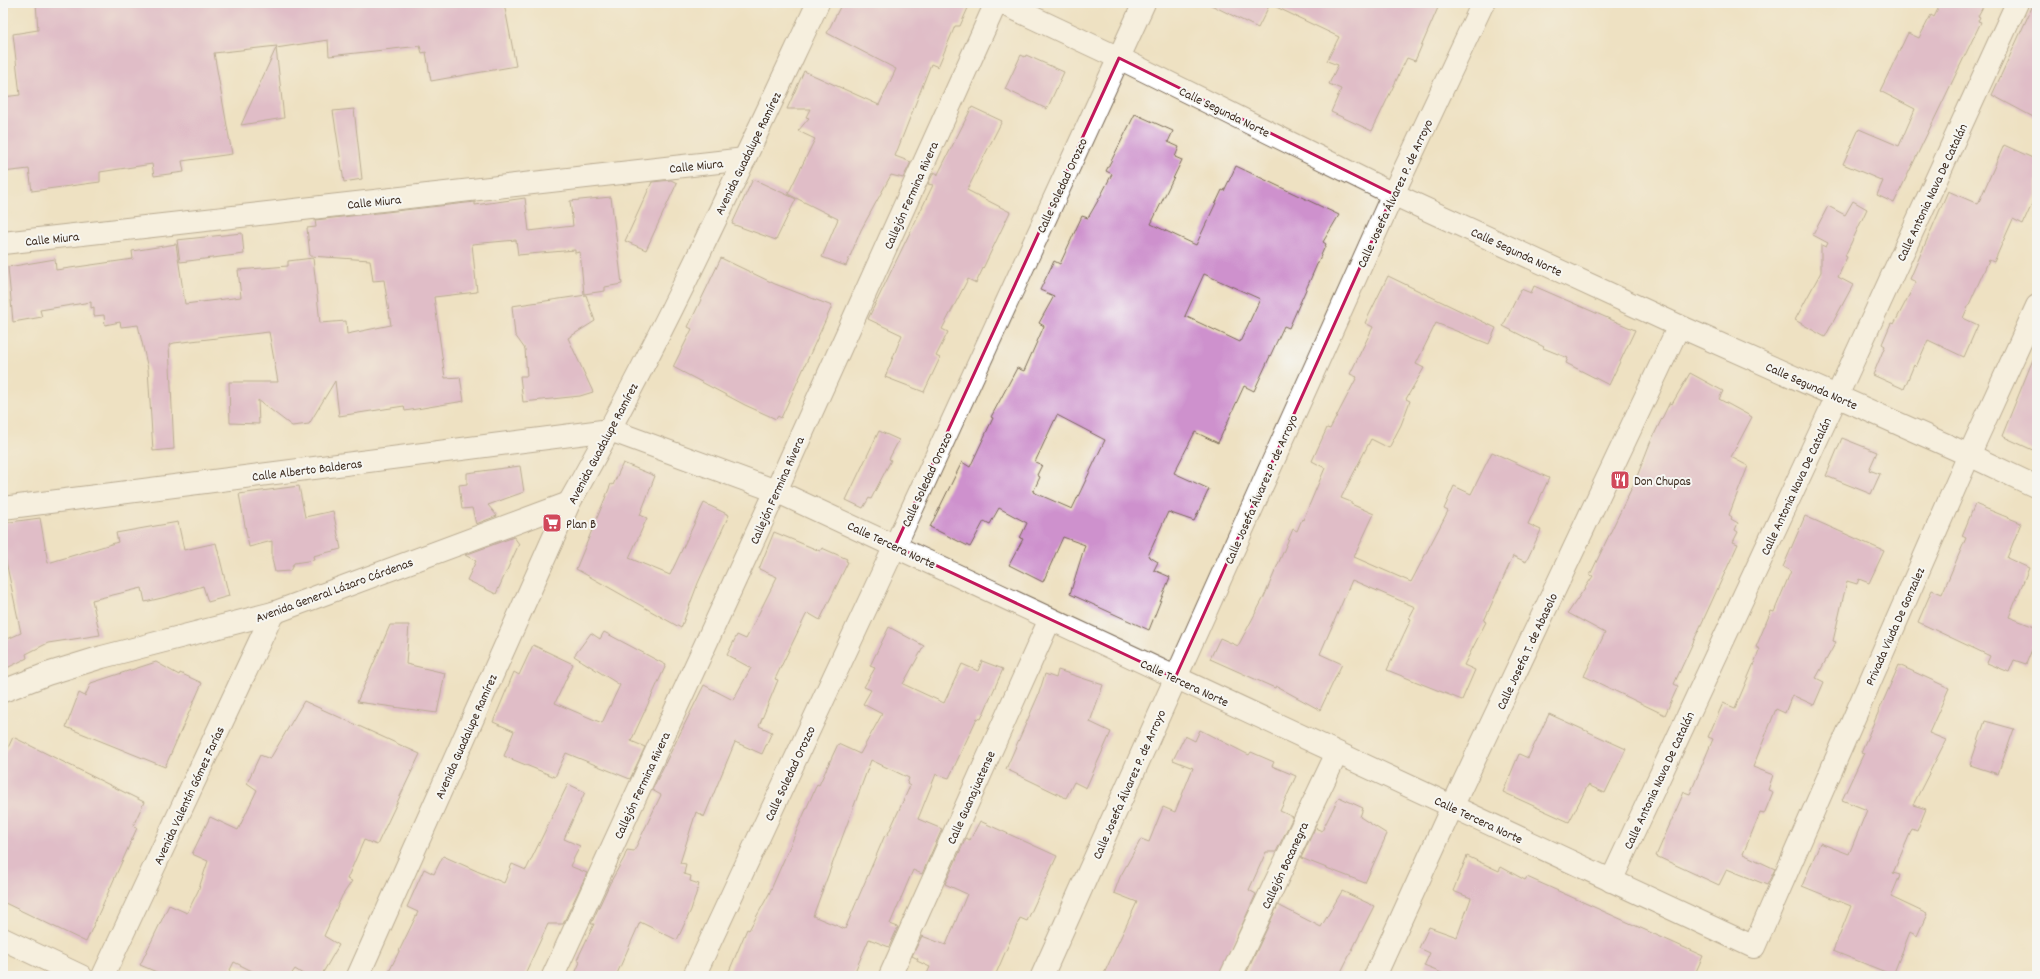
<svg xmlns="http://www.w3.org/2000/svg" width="2040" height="979" viewBox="0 0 2040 979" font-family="Dekko,sans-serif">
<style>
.building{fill:#ce91cd;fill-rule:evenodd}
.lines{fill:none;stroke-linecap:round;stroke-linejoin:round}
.minor-casing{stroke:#7a6a57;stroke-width:24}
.minor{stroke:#fff;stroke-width:22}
.marked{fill:none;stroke:#c2185b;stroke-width:3;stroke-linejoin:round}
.labels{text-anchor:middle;stroke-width:4;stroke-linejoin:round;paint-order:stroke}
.street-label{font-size:13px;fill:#3b2a1e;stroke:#f6f6f2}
.poi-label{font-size:13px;fill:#3b2a1e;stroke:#f6f6f2;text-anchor:start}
</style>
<rect width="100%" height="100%" fill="#f6f6f2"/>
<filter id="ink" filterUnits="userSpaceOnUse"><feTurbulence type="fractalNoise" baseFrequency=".025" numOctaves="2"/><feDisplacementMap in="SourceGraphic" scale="8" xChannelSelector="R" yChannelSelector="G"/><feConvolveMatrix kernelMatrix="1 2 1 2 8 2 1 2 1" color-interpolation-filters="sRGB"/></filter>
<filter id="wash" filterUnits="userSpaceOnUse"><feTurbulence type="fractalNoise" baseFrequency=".012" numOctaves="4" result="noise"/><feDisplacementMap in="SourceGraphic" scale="16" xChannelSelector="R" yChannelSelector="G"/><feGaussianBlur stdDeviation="0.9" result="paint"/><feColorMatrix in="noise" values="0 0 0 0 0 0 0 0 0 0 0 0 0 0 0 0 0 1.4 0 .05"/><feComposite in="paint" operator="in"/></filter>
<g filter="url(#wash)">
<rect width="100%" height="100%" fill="#eee1c2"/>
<g id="blocks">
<g class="building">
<polygon points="36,3 504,3 516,66 431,81 426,52 422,53 420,46 329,56 328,40 276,48 277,46 214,53 232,154 182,161 184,172 154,176 152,164 100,172 100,182 32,191 29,169 3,172 3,97 20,95 13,34 38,30"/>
<polygon points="842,3 956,3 968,8 960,26 955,26 938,67 931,64 895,156 911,162 903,178 891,175 861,230 846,266 822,257 838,219 788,194 815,139 798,131 809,118 806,117 810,109 787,109 804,71 879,105 896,69 827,33"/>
<polygon points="1207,3 1440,3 1415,61 1407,58 1372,131 1331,112 1341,89 1329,84 1338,65 1327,61 1339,37 1270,4 1258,28"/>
<polygon points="1941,3 1985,3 1978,16 1980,17 1978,21 1981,22 1894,203 1877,195 1883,181 1843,164 1859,129 1899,146 1915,109 1880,91 1908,33 1919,38 1931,15 1934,17"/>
<polygon points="2034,3 2037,3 2037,119 1992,95"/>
<polygon points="276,48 284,118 241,125"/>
<polygon points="1021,55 1025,57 1026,55 1064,72 1047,109 1005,89"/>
<polygon points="972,107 1002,121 967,190 1010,212 976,283 968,279 942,329 948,332 936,356 940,358 924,392 885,377 902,335 868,319 933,185 928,184 934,172 938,174 937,176"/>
<polygon points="354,109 362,179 344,182 333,111"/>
<path d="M1135,114L1173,131L1168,142L1179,147L1175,157L1182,160L1151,224L1196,245L1222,190L1224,191L1236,166L1339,215L1323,242L1326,244L1289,328L1284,326L1254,391L1244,386L1218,443L1195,432L1174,473L1209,489L1194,521L1168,512L1148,556L1158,562L1154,570L1170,577L1149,630L1070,594L1085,545L1063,537L1043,582L1009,565L1023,539L1020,538L1027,523L999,508L990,524L984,521L970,547L930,527L962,462L970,467L993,418L991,417L1017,368L1024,371L1044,326L1039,323L1054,296L1040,290L1054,261L1060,264L1082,216L1088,218L1100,197L1112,174L1106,171ZM1204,274L1260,299L1240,342L1185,316ZM1057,415L1105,440L1072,509L1033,492L1040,477L1037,475L1042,465L1035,462Z"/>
<polygon points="2004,145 2037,160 2037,193 2023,224 2013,219 1994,262 1989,260 1963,318 1978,325 1964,357 1928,340 1916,367 1914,365 1904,389 1873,375 1885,346 1882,344 1891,323 1894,324 1916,282 1910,279 1948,191 1978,204"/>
<polygon points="753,179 796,199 776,240 732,224"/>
<polygon points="671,180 677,183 646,250 625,241 652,182"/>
<polygon points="611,197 622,284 605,287 605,291 584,294 580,252 575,253 575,250 518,255 516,240 472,244 477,292 434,297 445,378 460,377 464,401 405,411 404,406 339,416 335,381 309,424 292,426 258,400 259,424 230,423 229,382 278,382 269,332 174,343 169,345 174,449 153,451 148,369 138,325 121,327 120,322 105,325 104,315 94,316 94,307 91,308 91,302 40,310 42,317 13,322 8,267 55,259 56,270 133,259 132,251 176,244 185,304 241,297 238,270 288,266 288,261 313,258 320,323 346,321 347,334 391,325 384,280 373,281 370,260 310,256 307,228 316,227 315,220 475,202 475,205 525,198 529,231 573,226 570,201"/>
<polygon points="1853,201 1867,209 1845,256 1847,257 1838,277 1853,285 1825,337 1795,320 1821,272 1821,245 1826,247 1828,243 1813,235 1828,206 1845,215"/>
<polygon points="242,233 244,254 180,262 177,240"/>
<polygon points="721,258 775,284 832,306 781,418 778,416 776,419 745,405 673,367 692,329 688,327"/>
<polygon points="1388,276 1496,328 1489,344 1436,323 1416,364 1424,368 1406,399 1410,401 1401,425 1389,448 1371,439 1341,498 1351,502 1351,504 1374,514 1354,557 1411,582 1448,511 1444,509 1454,486 1471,494 1492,452 1549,478 1528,524 1541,530 1526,562 1513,556 1484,621 1486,622 1464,665 1475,670 1462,700 1387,670 1411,619 1409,618 1415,607 1352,580 1320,654 1342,664 1320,710 1276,686 1275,688 1210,659 1220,638 1238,646 1264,597 1293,529 1297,531 1302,519 1303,520 1325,468 1312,461 1327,428 1330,429 1357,377 1350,374 1373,327 1365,323"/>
<polygon points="1534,286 1635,330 1609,385 1566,363 1568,358 1543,348 1544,347 1503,326 1521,289 1531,293"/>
<polygon points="586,295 595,321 568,338 593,392 580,396 523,402 520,376 527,376 525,349 515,335 512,306"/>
<polygon points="2036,352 2037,352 2037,452 2002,436"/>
<polygon points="1690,373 1723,391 1719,399 1752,417 1731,457 1748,466 1729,515 1732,517 1731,519 1738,523 1735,530 1738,532 1733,542 1738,544 1674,684 1678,686 1665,715 1584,676 1605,633 1568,613 1593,576 1590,575 1636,479 1650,443 1670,402 1672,404"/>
<polygon points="879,431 899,440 889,459 891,460 871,499 869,498 863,508 846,500"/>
<polygon points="1842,438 1877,452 1869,470 1880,474 1871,494 1826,476"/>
<polygon points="623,463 655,476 640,515 647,518 629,558 670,575 704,503 729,515 698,583 681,628 576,569 611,484 613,485"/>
<polygon points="520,466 524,492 488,505 497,516 476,524 472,508 462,509 459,485 467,484 467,473"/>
<polygon points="299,486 305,517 333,511 341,549 313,556 314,560 294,563 290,571 275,572 272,559 272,541 249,547 239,494"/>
<polygon points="1975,504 2021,523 2007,558 2029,568 2009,617 2037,628 2037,637 2026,664 2014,660 2009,672 1987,663 1990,656 1918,622 1932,590 1942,594 1966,538 1962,536"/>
<polygon points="1805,516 1884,551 1869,583 1859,579 1857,584 1847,581 1833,641 1836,642 1816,678 1824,682 1814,705 1792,695 1785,713 1776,709 1753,767 1773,775 1768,790 1773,792 1764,814 1760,813 1743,854 1775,869 1767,885 1727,869 1719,885 1656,856 1684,792 1690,794 1713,739 1708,737 1723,703 1735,708 1760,649 1756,647 1771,611 1774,612 1791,571 1783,567"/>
<polygon points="40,518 48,563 118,542 116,533 178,522 184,550 216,543 229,596 208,602 203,586 170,596 145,602 142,588 92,600 100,635 48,643 26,654 27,658 3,670 3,641 21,633 3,547 3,523"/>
<polygon points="774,532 820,551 822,548 847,559 846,561 848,562 820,620 808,613 806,615 775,679 778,680 759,726 772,732 762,754 735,742 704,817 696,812 680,863 686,864 684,874 691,876 690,881 699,884 691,910 677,940 640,922 616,976 574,976 580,962 577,960 594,924 591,924 610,883 624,858 627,850 634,851 661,795 652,790 704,685 733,700 751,668 727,655 737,635 746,639 777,577 759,569"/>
<polygon points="514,537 519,544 496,594 467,580 476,561 465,555"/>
<polygon points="390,625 409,625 406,664 445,673 437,713 357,702"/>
<path d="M889,627L924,646L903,684L944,703L962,664L978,671L982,661L1003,669L981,719L977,718L949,778L936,774L918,819L942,829L922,874L913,870L890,924L898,927L889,947L869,939L853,976H727L747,929L749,930L769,894L817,784L819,785L838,744L860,754L882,714L863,704L871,690L864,687L875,668L870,666ZM871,760L909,778L907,784L910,786L887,836L885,835L845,929L813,916Z"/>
<polygon points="604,632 666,665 631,741 645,747 630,779 566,753 555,777 504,756 514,731 493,722 514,672 519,675 533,645 573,664 555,703 602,723 620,685 574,656 591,633 600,639"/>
<polygon points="156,662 179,675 180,673 202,683 165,767 66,727 79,693 85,696 91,683"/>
<polygon points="1899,665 1949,688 1929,733 1946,740 1913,805 1926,809 1917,831 1912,829 1893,873 1900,875 1891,897 1927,914 1917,936 1910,932 1893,975 1833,951 1851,906 1802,886 1820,843 1849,854 1867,810 1842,800 1864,753 1861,752"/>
<polygon points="1058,670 1103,685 1090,722 1111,732 1086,788 1074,782 1066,798 1006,769 1038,696 1045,674 1056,678"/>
<polygon points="304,701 420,754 377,845 364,840 347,879 352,881 342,896 324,936 339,945 321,976 306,976 295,969 290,976 262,976 234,962 227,976 166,976 140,965 169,905 187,913 198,891 208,861 192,854 210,817 238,830 257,790 247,783 260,755 270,759"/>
<polygon points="1549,714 1626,749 1605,793 1588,785 1569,822 1503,792 1519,754 1528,758"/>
<polygon points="1985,721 2014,729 1998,774 1970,765"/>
<polygon points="1200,730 1249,755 1251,752 1274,762 1272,766 1296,776 1280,811 1293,817 1276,852 1266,852 1249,890 1256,894 1219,976 1103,976 1137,902 1114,893 1120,877 1141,839 1149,842 1163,807 1175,812 1193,768 1173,760 1185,736 1195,741"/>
<polygon points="13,737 144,802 133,826 137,828 86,942 3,902 3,759"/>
<polygon points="568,784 585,792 564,839 580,846 570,866 587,873 563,924 548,924 524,976 387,976 418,912 407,907 424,869 434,874 443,856 504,883 512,864 526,870"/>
<polygon points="1339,797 1363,808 1360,817 1387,834 1365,883 1301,858 1315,828 1322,831"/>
<polygon points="980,821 1057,856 1027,921 1020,918 995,976 926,976 930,967 917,961 918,959 912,956 922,936 946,945 967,894 945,884 966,838 970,840"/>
<polygon points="1467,856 1499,871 1501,867 1525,880 1527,877 1703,956 1694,976 1449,976 1424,966 1430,953 1419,948 1429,927 1457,937 1471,898 1453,891"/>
<polygon points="1342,891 1374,906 1339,976 1245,976 1278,905 1321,927"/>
</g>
</g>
</g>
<g filter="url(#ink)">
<use href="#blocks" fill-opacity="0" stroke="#7a6a57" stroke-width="1"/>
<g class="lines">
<g class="minor-casing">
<g id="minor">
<polyline points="1002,3 1119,58 1393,194 1679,326 1969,455 2037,487"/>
<polyline points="3,243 745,159"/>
<polyline points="3,508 610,430 776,491 1754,947 1969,455 2037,306"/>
<polyline points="3,691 47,674 102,657 273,613 569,503"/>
<polyline points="1611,881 1837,396 2017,3"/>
<polyline points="3,939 81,976"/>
<polyline points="103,976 273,613"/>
<path d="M358,976L569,503C661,341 739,171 818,3"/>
<polyline points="553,976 776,491 996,3"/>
<polyline points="694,976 895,546 1144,3"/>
<polyline points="890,976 1050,619"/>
<polyline points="1042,976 1393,194 1483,3"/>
<polyline points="1231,976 1337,753"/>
<polyline points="1375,976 1452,807 1679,326"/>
</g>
</g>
<use href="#minor" class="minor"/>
</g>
</g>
<path d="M0 0H2040V979H0ZM1119,58L1393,194L1175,678L895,546Z" fill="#eee1c2" fill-opacity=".55" fill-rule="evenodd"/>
<path class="marked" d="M1119,58L1393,194L1175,678L895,546Z"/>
<defs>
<g id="restaurant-square" transform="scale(1)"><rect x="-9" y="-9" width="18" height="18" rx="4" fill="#d1495b" stroke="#f6f6f2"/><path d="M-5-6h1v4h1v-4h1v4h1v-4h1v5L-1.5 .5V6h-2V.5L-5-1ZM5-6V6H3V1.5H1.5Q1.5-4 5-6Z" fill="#fff"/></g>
<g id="supermarket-square" transform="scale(1)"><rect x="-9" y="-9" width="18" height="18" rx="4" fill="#d1495b" stroke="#f6f6f2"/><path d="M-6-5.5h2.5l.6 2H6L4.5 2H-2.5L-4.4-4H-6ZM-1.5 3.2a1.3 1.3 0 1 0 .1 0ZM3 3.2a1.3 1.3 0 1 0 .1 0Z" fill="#fff"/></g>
</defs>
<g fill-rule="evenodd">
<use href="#restaurant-square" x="1620" y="480"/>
<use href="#supermarket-square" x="552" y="523"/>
</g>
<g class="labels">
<g class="street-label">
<text transform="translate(1225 111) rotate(26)" y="5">Calle Segunda Norte</text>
<text transform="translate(747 153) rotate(-64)" y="5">Avenida Guadalupe Ramírez</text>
<text transform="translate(696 165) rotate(-6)" y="5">Calle Miura</text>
<text transform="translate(1061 185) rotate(-65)" y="5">Calle Soledad Orozco</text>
<text transform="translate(1931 192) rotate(-65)" y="5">Calle Antonia Nava De Catalán</text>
<text transform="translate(1394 193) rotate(-65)" y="5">Calle Josefa Álvarez P. de Arroyo</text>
<text transform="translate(910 195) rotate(-66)" y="5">Callejón Fermina Rivera</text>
<text transform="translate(374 201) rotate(-6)" y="5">Calle Miura</text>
<text transform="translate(52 238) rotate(-6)" y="5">Calle Miura</text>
<text transform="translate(1517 251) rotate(25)" y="5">Calle Segunda Norte</text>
<text transform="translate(1812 385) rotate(24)" y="5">Calle Segunda Norte</text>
<text transform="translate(602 443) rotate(-62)" y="5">Avenida Guadalupe Ramírez</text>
<text transform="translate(307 469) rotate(-7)" y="5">Calle Alberto Balderas</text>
<text transform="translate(926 479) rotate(-65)" y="5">Calle Soledad Orozco</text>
<text transform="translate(1795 486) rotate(-65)" y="5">Calle Antonia Nava De Catalán</text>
<text transform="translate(1260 489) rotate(-66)" y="5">Calle Josefa Álvarez P. de Arroyo</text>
<text transform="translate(776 490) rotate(-66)" y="5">Callejón Fermina Rivera</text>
<text transform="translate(892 544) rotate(25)" y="5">Calle Tercera Norte</text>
<text transform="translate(334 589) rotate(-20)" y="5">Avenida General Lázaro Cárdenas</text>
<text transform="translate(1894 626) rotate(-66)" y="5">Privada Viuda De Gonzalez</text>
<text transform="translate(1526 651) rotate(-65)" y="5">Calle Josefa T. de Abasolo</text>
<text transform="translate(1185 682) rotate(25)" y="5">Calle Tercera Norte</text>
<text transform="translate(465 736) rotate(-66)" y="5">Avenida Guadalupe Ramírez</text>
<text transform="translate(789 773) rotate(-65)" y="5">Calle Soledad Orozco</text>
<text transform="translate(1658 780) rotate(-65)" y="5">Calle Antonia Nava De Catalán</text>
<text transform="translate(1128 784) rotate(-66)" y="5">Calle Josefa Álvarez P. de Arroyo</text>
<text transform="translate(641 785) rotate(-65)" y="5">Callejón Fermina Rivera</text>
<text transform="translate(188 795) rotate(-65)" y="5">Avenida Valentín Gómez Farías</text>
<text transform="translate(970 797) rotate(-66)" y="5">Calle Guanajuatense</text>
<text transform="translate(1479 819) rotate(25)" y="5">Calle Tercera Norte</text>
<text transform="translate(1284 865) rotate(-65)" y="5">Callejón Bocanegra</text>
</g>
<g class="poi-label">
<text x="1634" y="485">Don Chupas</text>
<text x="566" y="528">Plan B</text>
</g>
</g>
<rect width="2040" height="979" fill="none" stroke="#f6f6f2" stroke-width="16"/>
</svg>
